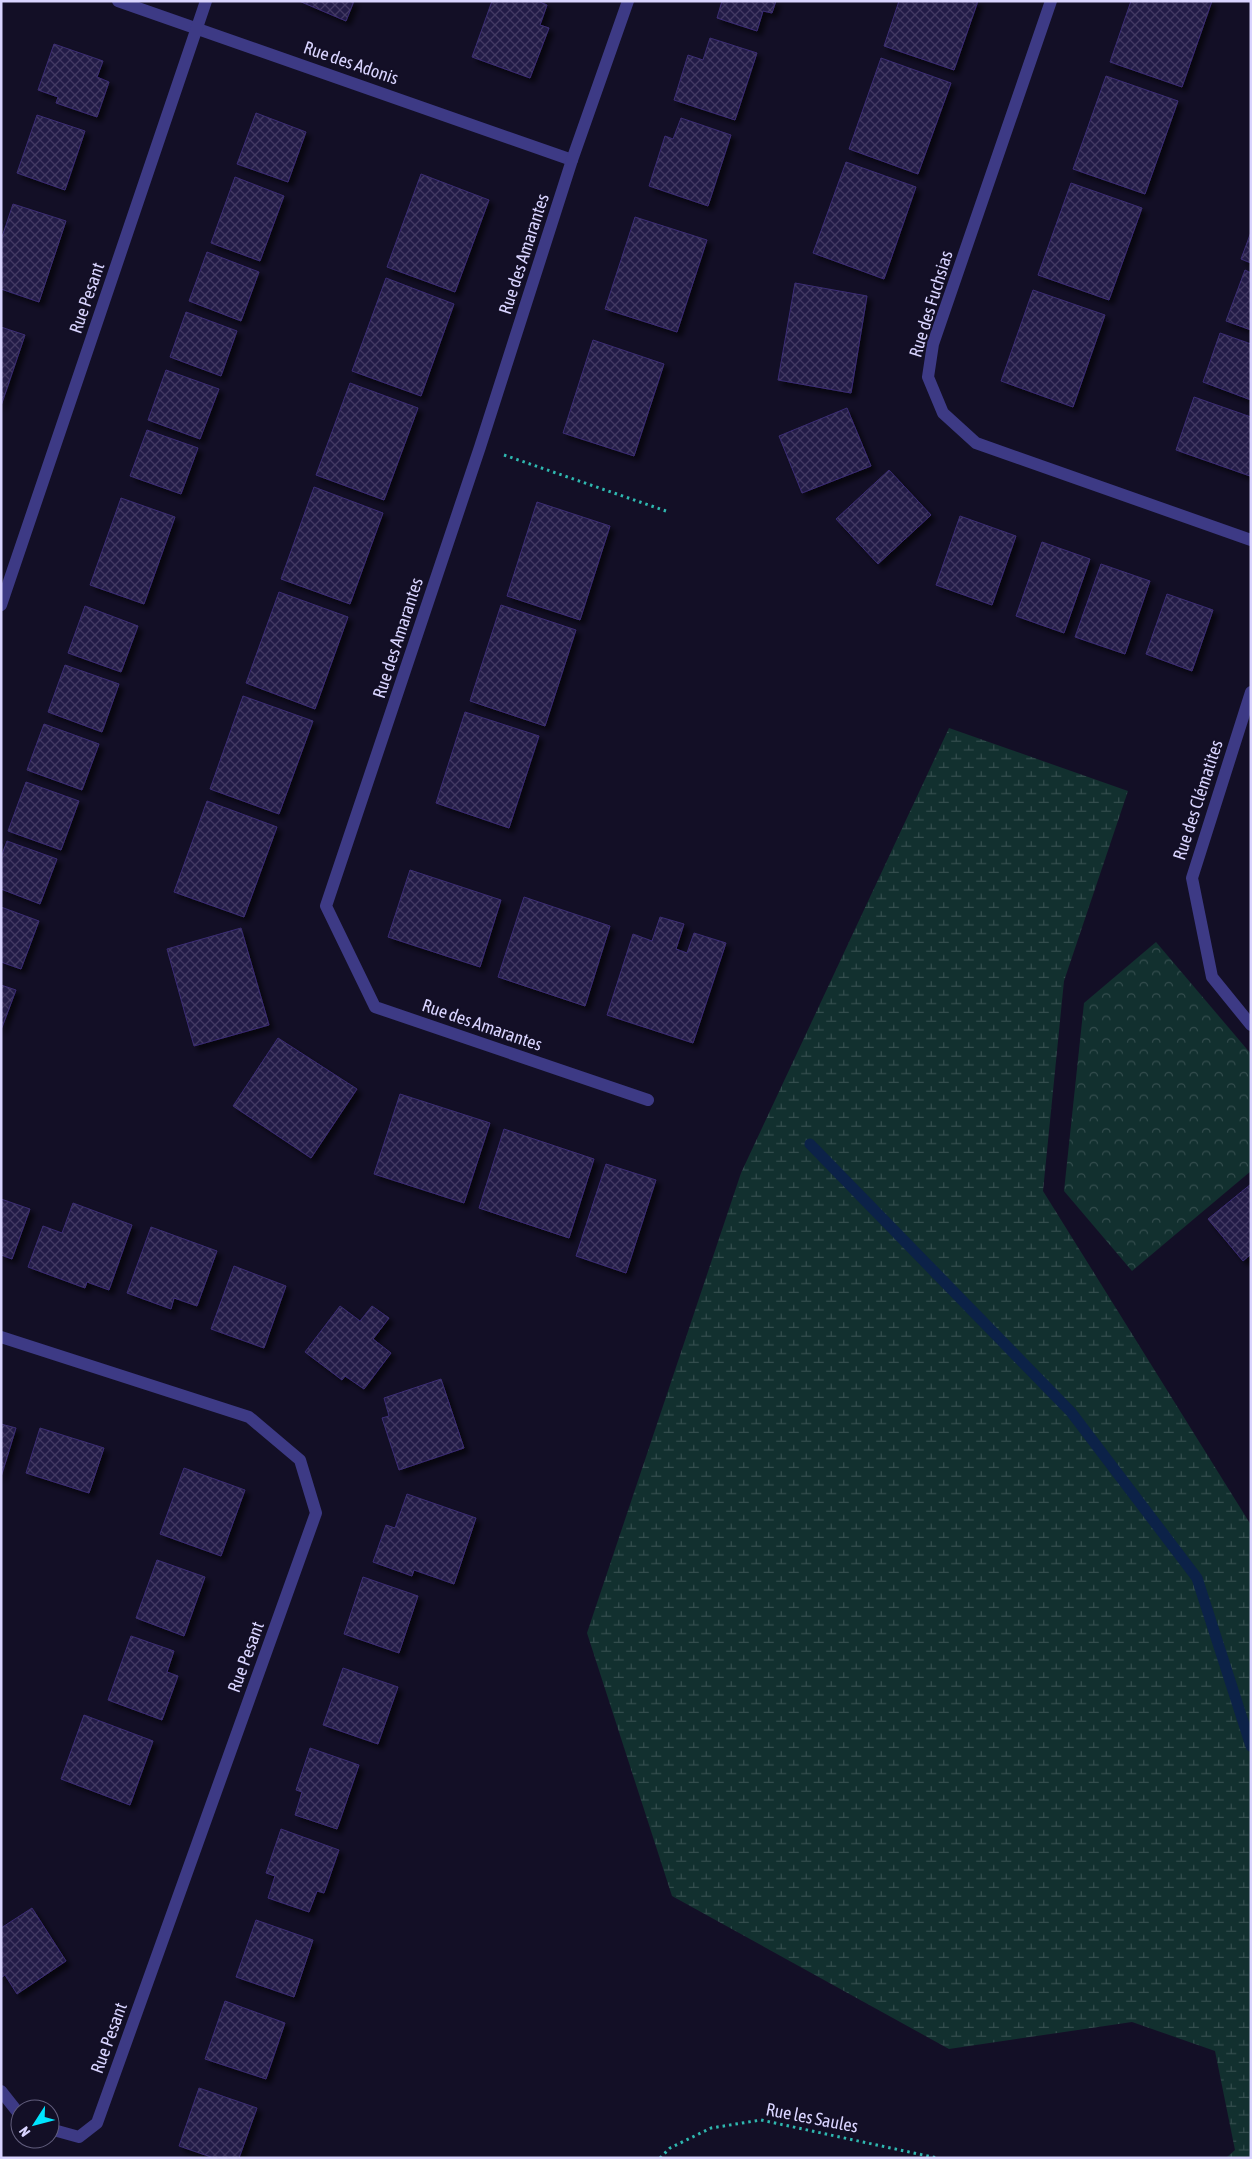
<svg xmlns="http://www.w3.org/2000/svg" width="1252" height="2159" viewBox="0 0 1252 2159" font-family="'Asap Condensed',sans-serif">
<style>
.wetland{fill:url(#wetland-marsh)}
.park{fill:url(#park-crowns)}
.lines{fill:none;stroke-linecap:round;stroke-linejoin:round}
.stream{stroke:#0c2248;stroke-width:11}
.building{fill:url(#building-cross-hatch);stroke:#3b2d73;filter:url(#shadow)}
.path{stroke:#2fb8b0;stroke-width:3;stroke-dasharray:2.5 4;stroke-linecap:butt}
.minor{stroke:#3d3a85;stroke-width:12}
.labels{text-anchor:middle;stroke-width:4;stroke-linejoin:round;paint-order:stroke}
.street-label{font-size:18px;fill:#d9d4ff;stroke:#130f26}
</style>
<defs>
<pattern id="wetland-marsh" width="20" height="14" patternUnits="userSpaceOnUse" patternTransform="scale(1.25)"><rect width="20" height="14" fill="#12302f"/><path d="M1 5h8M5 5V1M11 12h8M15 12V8" fill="none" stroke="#344d4e"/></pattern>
<pattern id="park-crowns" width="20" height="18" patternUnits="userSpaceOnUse" patternTransform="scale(1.25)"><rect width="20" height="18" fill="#12302f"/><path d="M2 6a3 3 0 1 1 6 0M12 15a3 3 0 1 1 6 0" fill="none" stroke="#344d4e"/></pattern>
<pattern id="building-cross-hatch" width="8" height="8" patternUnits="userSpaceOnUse" patternTransform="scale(1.25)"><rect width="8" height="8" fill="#241b47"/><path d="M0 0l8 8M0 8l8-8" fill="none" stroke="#433b63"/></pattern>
<filter id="shadow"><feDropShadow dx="4.5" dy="4.5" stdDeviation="2.5" flood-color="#0009"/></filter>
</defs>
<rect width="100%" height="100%" fill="#130f26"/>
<polygon class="wetland" points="949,728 1128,791 1064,981 1043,1191 1251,1525 1251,2158 1226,2158 1235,2150 1215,2051 1132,2022 949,2049 672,1896 587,1633 741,1173"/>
<polygon class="park" points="1156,942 1251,1054 1251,1171 1132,1271 1064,1191 1084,1003"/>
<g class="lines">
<polyline class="stream" points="810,1144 1071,1412 1197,1578 1251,1746"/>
</g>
<g class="building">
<polygon points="299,1 354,1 346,21"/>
<polygon points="492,1 538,1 547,5 540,25 549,28 530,78 472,57"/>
<polygon points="722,1 776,1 772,13 763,11 757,31 717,18"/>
<polygon points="899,1 978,1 954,70 884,46"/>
<polygon points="1131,1 1212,1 1182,87 1110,62"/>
<polygon points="710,38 757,53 735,120 674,100 688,55 703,60"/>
<polygon points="54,44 103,61 97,77 109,82 97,117 56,103 58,97 38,90"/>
<polygon points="881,58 951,83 918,174 849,149"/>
<polygon points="1106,76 1178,101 1145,194 1073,169"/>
<polygon points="256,113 306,132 288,182 237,164"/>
<polygon points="37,115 85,131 65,190 17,173"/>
<polygon points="681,118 731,135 708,206 649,186 665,136 673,139"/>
<polygon points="846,162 916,187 884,279 813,253"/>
<polygon points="421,174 489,200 455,292 387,267"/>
<polygon points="235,177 284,196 260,261 211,243"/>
<polygon points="1071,183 1142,208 1109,300 1038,275"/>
<polygon points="13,204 66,221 39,302 1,289 1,240"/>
<polygon points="635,217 707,240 677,332 605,309"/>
<polygon points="1251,232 1251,263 1241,259"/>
<polygon points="207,252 259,272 241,321 189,301"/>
<polygon points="1245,270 1251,273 1251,330 1226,321"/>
<polygon points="386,278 454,304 421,396 352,371"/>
<polygon points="795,283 867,296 851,393 778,380"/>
<polygon points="1033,290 1105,315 1073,407 1001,381"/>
<polygon points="186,312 237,331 221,376 170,357"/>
<polygon points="1,327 25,335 1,406"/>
<polygon points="1220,333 1251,344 1251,400 1203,382"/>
<polygon points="593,340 664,364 634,456 563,433"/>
<polygon points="166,370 219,389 200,439 148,420"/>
<polygon points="350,383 418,408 384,500 316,475"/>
<polygon points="1194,397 1251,417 1250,476 1176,450"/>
<polygon points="847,408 871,466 802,493 779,436"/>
<polygon points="147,430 198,448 181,494 130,476"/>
<polygon points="889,470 931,515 878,564 836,519"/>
<polygon points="314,487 383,513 350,604 281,579"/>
<polygon points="121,498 175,517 144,604 90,585"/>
<polygon points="537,502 610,526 580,620 507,596"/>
<polygon points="960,516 1016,536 992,605 936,585"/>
<polygon points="1042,542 1090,559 1064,633 1016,616"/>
<polygon points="1101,564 1150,581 1125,654 1075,637"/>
<polygon points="279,592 348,617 315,709 246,683"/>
<polygon points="1167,594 1213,610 1192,671 1146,654"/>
<polygon points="501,605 576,630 545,726 470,701"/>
<polygon points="85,606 138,626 121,672 68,653"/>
<polygon points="65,665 119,684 102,732 48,712"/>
<polygon points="243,696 313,721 279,814 210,789"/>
<polygon points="465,712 539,736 509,828 436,803"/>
<polygon points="44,724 99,744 82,790 27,770"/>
<polygon points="26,782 79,801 61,850 8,831"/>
<polygon points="207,801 277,827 244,917 174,892"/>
<polygon points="7,841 57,859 40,904 1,889 1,857"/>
<polygon points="410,870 501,900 480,967 388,937"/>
<polygon points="524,897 610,926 585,1006 498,977"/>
<polygon points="1,907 39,921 21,969 1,962"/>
<polygon points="660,917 684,924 676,949 687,953 694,933 726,943 693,1043 607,1015 633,934 652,941"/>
<polygon points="241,928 269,1025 194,1046 167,949"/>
<polygon points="1,985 16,990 1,1030"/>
<polygon points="278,1038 357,1089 311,1158 233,1106"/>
<polygon points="400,1094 490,1123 464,1203 374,1174"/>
<polygon points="504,1129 594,1159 569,1238 479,1208"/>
<polygon points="606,1164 656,1180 626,1273 576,1256"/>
<polygon points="1251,1184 1251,1254 1243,1261 1208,1219"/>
<polygon points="1,1199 30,1209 12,1259 1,1255"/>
<polygon points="73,1203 132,1225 109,1290 87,1282 85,1288 28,1267 43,1226 62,1233"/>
<polygon points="151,1227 217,1251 197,1306 174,1298 171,1309 127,1293"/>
<polygon points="234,1266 286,1286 264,1348 211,1329"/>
<polygon points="340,1306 360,1321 372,1306 389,1318 373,1339 391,1353 364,1389 345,1376 342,1380 305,1352"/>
<polygon points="441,1379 464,1448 399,1470 382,1418 389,1416 384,1398"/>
<polygon points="1,1424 16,1428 1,1477"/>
<polygon points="40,1428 104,1448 89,1493 26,1473"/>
<polygon points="184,1468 245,1490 221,1556 160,1534"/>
<polygon points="407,1494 476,1518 454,1584 414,1570 412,1576 373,1562 386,1525 395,1528"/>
<polygon points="157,1560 205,1577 184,1636 136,1618"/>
<polygon points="363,1577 418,1596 399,1653 344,1634"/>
<polygon points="131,1636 174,1651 167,1672 178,1676 162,1720 108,1700"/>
<polygon points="343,1668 398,1687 378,1744 323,1725"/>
<polygon points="84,1715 153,1741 130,1805 61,1779"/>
<polygon points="310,1748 359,1765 337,1829 295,1815 302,1792 296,1790"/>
<polygon points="281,1829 339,1850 324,1893 317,1891 309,1912 268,1898 275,1876 266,1873"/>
<polygon points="32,1908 66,1961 17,1994 5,1975 1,1978 1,1928"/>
<polygon points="256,1920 313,1940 294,1997 236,1977"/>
<polygon points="225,2001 285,2023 266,2079 205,2059"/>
<polygon points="199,2088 257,2108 239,2158 214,2158 179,2146"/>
</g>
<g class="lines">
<g class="path">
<polyline points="504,455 666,511"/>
<polyline points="660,2158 670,2148 711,2128 761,2120 937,2158"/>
</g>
<g class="minor">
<polyline points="118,1 572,160"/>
<polyline points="628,1 572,160 480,447 326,906 375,1007 648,1100"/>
<polyline points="1051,1 933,344 928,377 943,413 976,443 1251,540"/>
<polyline points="1,605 206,1"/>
<polyline points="1251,692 1192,878 1212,977 1251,1025"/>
<polyline points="1,1337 249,1417 300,1460 316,1513 97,2123 79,2137 50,2129"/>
<polyline points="1,2091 20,2115"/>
</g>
</g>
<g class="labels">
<g class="street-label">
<text transform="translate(351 63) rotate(19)" y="6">Rue des Adonis</text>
<text transform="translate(524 254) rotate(-72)" y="6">Rue des Amarantes</text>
<text transform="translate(87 298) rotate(-71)" y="6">Rue Pesant</text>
<text transform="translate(931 304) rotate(-73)" y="6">Rue des Fuchsias</text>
<text transform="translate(398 638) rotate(-72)" y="6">Rue des Amarantes</text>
<text transform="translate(1198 800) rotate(-72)" y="6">Rue des Clématites</text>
<text transform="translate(482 1025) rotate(19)" y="6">Rue des Amarantes</text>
<text transform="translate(246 1657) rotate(-70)" y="6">Rue Pesant</text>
<text transform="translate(109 2038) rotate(-70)" y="6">Rue Pesant</text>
<text transform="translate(812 2118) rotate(11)" y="6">Rue les Saules</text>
</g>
</g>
<rect width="1252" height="2159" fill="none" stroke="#d9d4ff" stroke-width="5"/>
<g transform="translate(35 2124) rotate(234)"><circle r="24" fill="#130f26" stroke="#625e7d"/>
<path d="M0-4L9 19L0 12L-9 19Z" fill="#00e5ff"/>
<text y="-8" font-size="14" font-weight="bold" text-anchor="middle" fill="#d9d4ff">N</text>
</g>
</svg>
